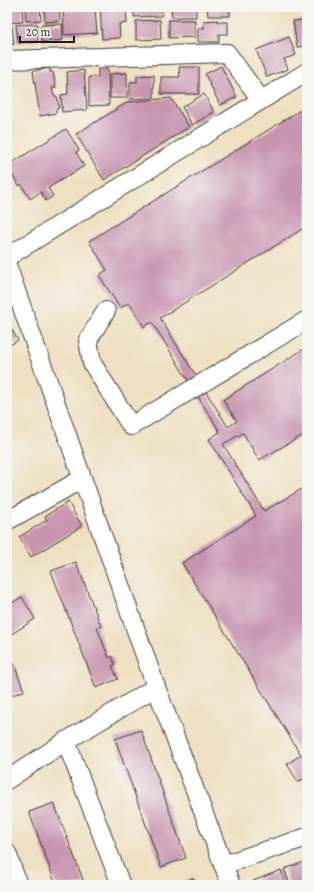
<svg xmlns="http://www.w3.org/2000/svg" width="314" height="892" viewBox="0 0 314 892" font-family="Alegreya,serif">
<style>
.building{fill:#c795b0}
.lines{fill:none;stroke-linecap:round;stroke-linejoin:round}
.minor-casing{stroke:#3c3935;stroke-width:20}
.minor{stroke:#fff;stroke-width:18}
</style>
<rect width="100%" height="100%" fill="#f6f6f2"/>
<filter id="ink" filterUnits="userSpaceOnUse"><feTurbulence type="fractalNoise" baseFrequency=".025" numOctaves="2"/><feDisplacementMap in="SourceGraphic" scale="8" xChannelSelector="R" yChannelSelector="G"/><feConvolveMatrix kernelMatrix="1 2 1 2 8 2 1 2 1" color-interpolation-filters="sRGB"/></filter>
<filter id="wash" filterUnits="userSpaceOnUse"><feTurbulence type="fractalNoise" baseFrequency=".012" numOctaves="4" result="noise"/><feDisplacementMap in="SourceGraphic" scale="16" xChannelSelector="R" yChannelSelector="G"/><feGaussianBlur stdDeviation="0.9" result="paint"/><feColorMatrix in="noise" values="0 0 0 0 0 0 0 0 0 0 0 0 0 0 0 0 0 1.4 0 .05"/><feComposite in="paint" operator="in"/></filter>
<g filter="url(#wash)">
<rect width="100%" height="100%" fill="#efe0c1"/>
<g id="blocks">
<g class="building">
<polygon points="7,7 22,7 23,22 7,23"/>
<polygon points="25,7 40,7 41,20 26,21"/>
<polygon points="44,7 59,7 60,21 45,22"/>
<polygon points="100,7 126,7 127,23 119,24 120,38 102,39"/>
<polygon points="134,7 162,7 162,16 134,17"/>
<polygon points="171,7 196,7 196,17 172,17"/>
<polygon points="207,7 230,7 230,16 208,16"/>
<polygon points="95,9 97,33 64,35 63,11"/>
<polygon points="160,20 161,39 136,40 136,21"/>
<polygon points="169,20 195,20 195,37 169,38"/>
<polygon points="218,20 218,22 228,22 228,34 219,34 219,42 198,42 198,28 204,28 204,21"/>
<polygon points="302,20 304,35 307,35 307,46 297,47 293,21"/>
<polygon points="37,24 38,41 18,43 16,25"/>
<polygon points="62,24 63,40 42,42 41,25"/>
<polygon points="7,26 12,26 14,44 7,45"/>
<polygon points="289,37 296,55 284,59 288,69 267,77 256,50"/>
<polygon points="221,66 237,97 220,105 205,74"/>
<polygon points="179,67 199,67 199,94 161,94 161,77 180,77"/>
<polygon points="50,68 50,72 53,72 56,88 52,88 54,96 57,96 59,108 56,109 56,113 40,116 33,71"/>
<polygon points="98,69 108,69 109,105 89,106 89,77 98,77"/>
<polygon points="84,70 87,110 62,112 61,95 68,94 67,72"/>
<polygon points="127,73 127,98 110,98 110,74"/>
<polygon points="154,75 154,98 130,99 130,82 137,82 137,76"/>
<polygon points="204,94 214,112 192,125 182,107"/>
<polygon points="171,98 189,127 104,180 76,134 128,102"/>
<polygon points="307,106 307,226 160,318 228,427 237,421 223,400 307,347 307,433 259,460 243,433 223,444 264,511 307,486 307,777 298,782 287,764 301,755 182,563 256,516 209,439 220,432 152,322 144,327 129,303 120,308 99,275 107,270 89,241"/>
<polygon points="66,129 79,150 76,152 84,166 48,188 53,196 46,201 41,192 30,199 21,184 19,186 7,166"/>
<polygon points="7,322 18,340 7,347"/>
<polygon points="68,502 82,526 31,557 19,537 47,520 45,516"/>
<polygon points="76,562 101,626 97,628 109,658 112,656 115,665 112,666 118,679 96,688 51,571"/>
<polygon points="22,597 35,619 7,637 7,600 10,604"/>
<polygon points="14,664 24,691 7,697 7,666"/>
<polygon points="141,730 186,858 161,867 115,739"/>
<polygon points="54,803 85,885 56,885 29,812"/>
<polygon points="307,861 307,885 290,885 284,869"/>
<polygon points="281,870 286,885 255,885 253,881"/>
<polygon points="193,878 196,885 174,885"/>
</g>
</g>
</g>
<g filter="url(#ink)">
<use href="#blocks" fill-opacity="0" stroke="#3c3935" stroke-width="1"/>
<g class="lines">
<g class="minor-casing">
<g id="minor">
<polyline points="7,60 227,53 261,100"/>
<polyline points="7,257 307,72"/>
<polyline points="7,265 156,687 231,885"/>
<polyline points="106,311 88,340 92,363 131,426 307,320"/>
<polyline points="7,521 82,479"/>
<polyline points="66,741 121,885"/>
<polyline points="7,780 66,741 156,687"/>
<polyline points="7,853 18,885"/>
<polyline points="223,865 307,837"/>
</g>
</g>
<use href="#minor" class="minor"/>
</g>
</g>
<rect width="314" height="892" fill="none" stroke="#f6f6f2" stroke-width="24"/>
<path d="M20 36v6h54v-6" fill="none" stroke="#1c1c1c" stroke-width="2"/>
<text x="26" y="36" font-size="12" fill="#1c1c1c" stroke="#f6f6f2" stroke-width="3" paint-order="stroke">20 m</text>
</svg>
